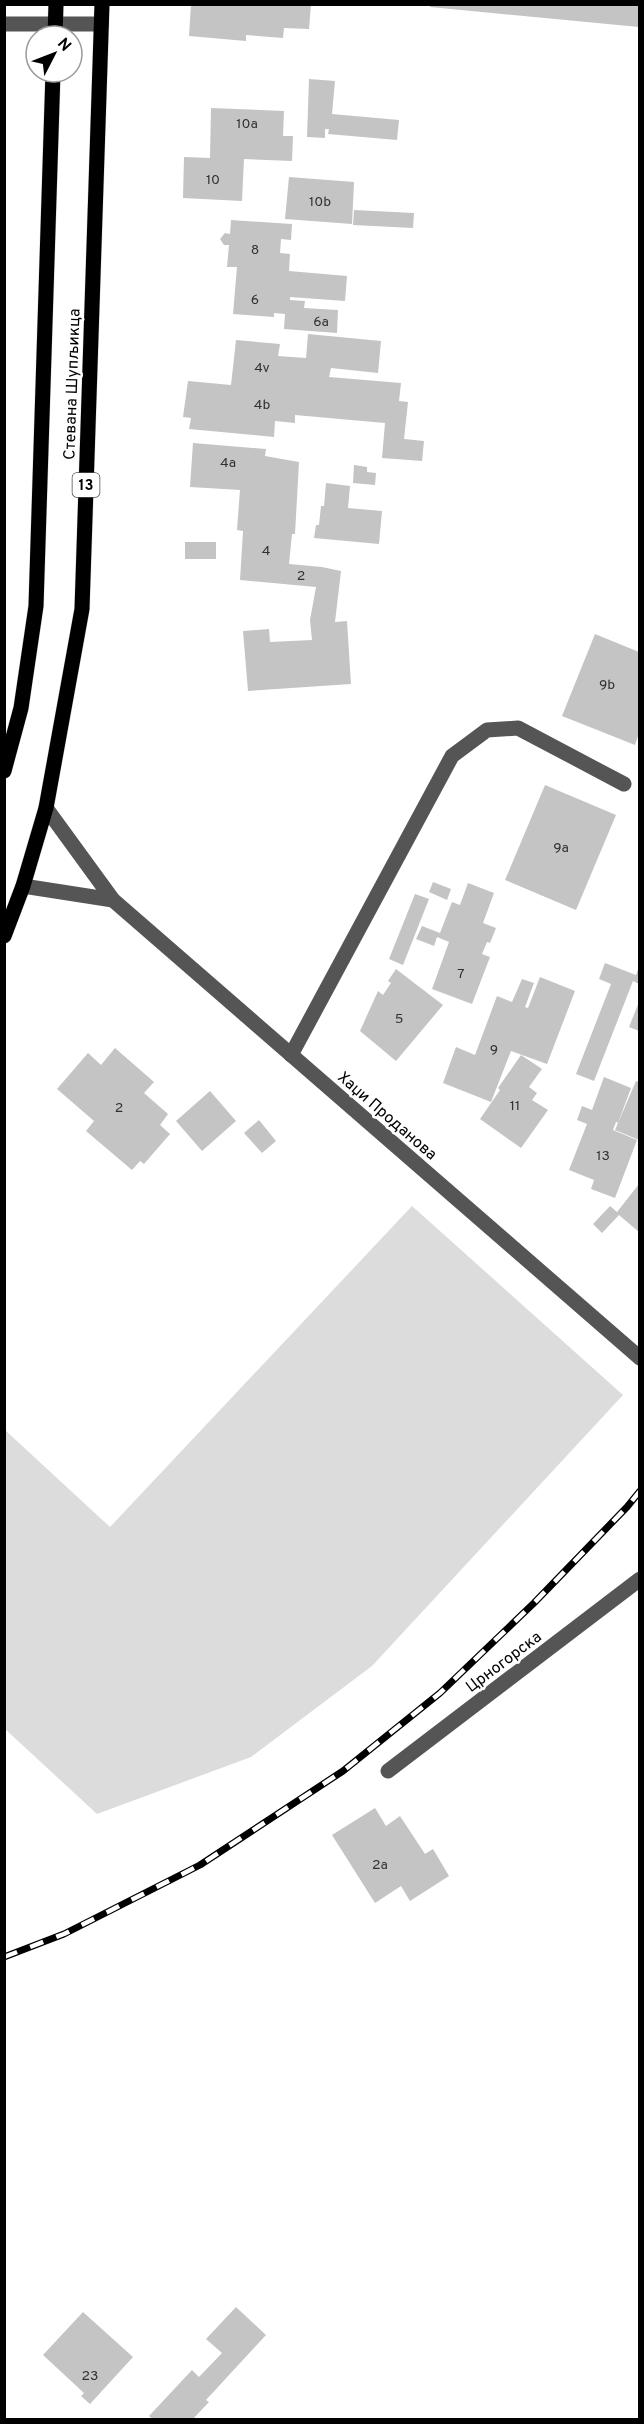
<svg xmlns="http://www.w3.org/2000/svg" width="644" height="2424" viewBox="0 0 644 2424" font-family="Overpass,sans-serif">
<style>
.green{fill:#dcdcdc}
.building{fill:#c4c4c4}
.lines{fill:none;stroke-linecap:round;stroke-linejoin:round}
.major-casing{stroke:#dbdbdb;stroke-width:16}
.minor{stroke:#555;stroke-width:15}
.major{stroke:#000;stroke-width:15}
.rail-casing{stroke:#000;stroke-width:7}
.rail{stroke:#fff;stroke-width:4.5;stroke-dasharray:14;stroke-linecap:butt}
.labels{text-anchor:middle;stroke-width:5;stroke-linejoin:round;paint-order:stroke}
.number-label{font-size:14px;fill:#313131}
.shield{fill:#fff;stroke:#4c4c4c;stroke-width:1.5}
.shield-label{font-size:15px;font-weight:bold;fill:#000}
.street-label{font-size:16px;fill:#000;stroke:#fff}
</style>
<rect width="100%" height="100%" fill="#fff"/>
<polygon class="green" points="412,1206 623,1395 372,1666 251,1757 97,1814 5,1729 5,1430 110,1527"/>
<g class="building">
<polygon points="191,4 311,4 309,29 284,28 283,38 246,35 246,41 189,36"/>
<polygon points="430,4 639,4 639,27 430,7"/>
<polygon points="309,79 335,81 332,114 399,120 397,140 328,134 329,129 325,129 325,138 307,137"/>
<polygon points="211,108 284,111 283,136 293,136 292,161 244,159 242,201 183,198 184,157 210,158"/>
<polygon points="289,177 354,182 352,224 285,219"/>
<polygon points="354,210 414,213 413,228 353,225"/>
<polygon points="231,220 292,224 291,240 281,239 280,253 290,254 289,271 347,276 345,301 290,297 290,300 305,301 304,308 338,310 337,333 284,329 285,314 274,313 274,317 233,314 237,267 227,267 229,245 224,245 220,239 225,233 230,234"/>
<polygon points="308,334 381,341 378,373 331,368 329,377 401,383 399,401 408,402 404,439 424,441 422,461 382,458 385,423 295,415 295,423 275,421 274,437 189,429 191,418 183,417 188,381 231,385 236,340 280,344 278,356 306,358"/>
<polygon points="193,443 266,449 265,456 299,462 295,534 292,534 289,564 322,567 341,571 335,622 347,621 351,684 248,691 243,631 269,629 270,642 312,640 310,620 316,587 240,580 243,531 237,530 240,490 190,487"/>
<polygon points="354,465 367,467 367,472 376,473 375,485 353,483"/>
<polygon points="326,483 350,486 348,508 382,511 379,544 314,538 316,525 319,525 321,506 324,506"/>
<rect x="185" y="542" width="31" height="17"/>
<polygon points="595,634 639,652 639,733 635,745 562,716"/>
<polygon points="545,785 616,815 576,910 505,880"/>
<polygon points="433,882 451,889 447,900 429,892"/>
<polygon points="468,883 494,893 483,923 496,928 490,943 487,942 482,954 490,957 472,1004 432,989 449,942 437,937 434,946 416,939 422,926 440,933 452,902 460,905"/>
<polygon points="415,894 429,899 403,965 389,959"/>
<polygon points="605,963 636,975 639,967 639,984 633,981 594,1081 576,1074 611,984 599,979"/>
<polygon points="396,969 443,1005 396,1061 360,1031 378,991 383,995 391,983 388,981"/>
<polygon points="540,977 575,991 547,1064 511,1051 491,1102 443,1083 456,1047 475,1055 497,996 512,1002 522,979 534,983 525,1007 528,1008"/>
<polygon points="639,1002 639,1031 629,1027"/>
<polygon points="115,1048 154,1082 144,1093 168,1114 160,1125 170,1134 144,1164 140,1161 132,1170 86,1131 94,1121 57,1089 88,1053 101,1065"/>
<polygon points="521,1055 542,1069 529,1087 537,1093 532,1100 548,1110 521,1148 480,1119 500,1090 498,1088"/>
<polygon points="604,1077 631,1088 618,1123 616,1122 613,1130 637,1140 615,1198 591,1189 594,1180 569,1170 587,1124 577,1120 582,1106 592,1110"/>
<polygon points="636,1081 639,1082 639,1140 615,1130"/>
<polygon points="210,1091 236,1121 202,1151 176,1121"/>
<polygon points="259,1120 276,1141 262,1153 244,1133"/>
<polygon points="639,1184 639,1232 619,1215 602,1233 593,1224 610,1206 617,1212"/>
<polygon points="375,1808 386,1826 400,1816 425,1854 433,1849 449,1876 410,1901 401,1886 375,1903 332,1835"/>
<polygon points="236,2307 266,2335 206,2400 209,2402 192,2420 153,2420 149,2416 192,2370 199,2377 222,2353 206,2339"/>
<polygon points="83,2312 133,2357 90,2404 81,2396 84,2393 43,2355"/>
</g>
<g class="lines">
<g class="major-casing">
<g id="major">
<polyline points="55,36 56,4"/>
<polyline points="4,771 21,708 36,606 53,72"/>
<polyline points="4,936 23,886 46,808 82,609 102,4"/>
</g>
</g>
<g class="minor">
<polyline points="4,24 101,24"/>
<polyline points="46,808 113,900 640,1358"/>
<polyline points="23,886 113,900"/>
<polyline points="291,1055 452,756 487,730 518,728 624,784"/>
<polyline points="388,1771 640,1579"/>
</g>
<use href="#major" class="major"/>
<g class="rail-casing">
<polyline id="rail" points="4,1957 64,1934 200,1865 343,1771 440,1693 534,1603 627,1507 640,1491"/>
</g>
<use href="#rail" class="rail"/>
</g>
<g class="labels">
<g class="number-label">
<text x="247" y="128">10a</text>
<text x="213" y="184">10</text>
<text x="320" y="206">10b</text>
<text x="255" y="254">8</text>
<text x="255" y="304">6</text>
<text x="321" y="326">6a</text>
<text x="262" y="372">4v</text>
<text x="262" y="409">4b</text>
<text x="228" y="467">4a</text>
<text x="266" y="555">4</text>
<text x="301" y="580">2</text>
<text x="607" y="689">9b</text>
<text x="561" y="852">9a</text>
<text x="461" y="978">7</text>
<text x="399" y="1023">5</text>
<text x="494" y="1054">9</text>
<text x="515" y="1110">11</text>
<text x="119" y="1112">2</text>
<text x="603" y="1160">13</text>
<text x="380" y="1869">2a</text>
<text x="90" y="2380">23</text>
</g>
<rect class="shield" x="72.5" y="473" width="27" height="24" rx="4.5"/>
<g class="shield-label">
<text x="86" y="490">13</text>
</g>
<g class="street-label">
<text transform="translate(71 384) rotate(-88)" y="6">Стевана Шупљикца</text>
<text transform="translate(388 1115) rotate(41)" y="6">Хаџи Проданова</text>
<text transform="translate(503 1661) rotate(-37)" y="6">Црногорска</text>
</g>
</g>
<rect width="644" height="2424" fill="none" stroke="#000000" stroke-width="12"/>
<g transform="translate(54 54) rotate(48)"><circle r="28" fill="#ffffff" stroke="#999999" stroke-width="1.5"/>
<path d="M0-4.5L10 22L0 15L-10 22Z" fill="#000000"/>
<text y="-9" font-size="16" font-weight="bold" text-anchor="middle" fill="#000000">N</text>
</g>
</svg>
